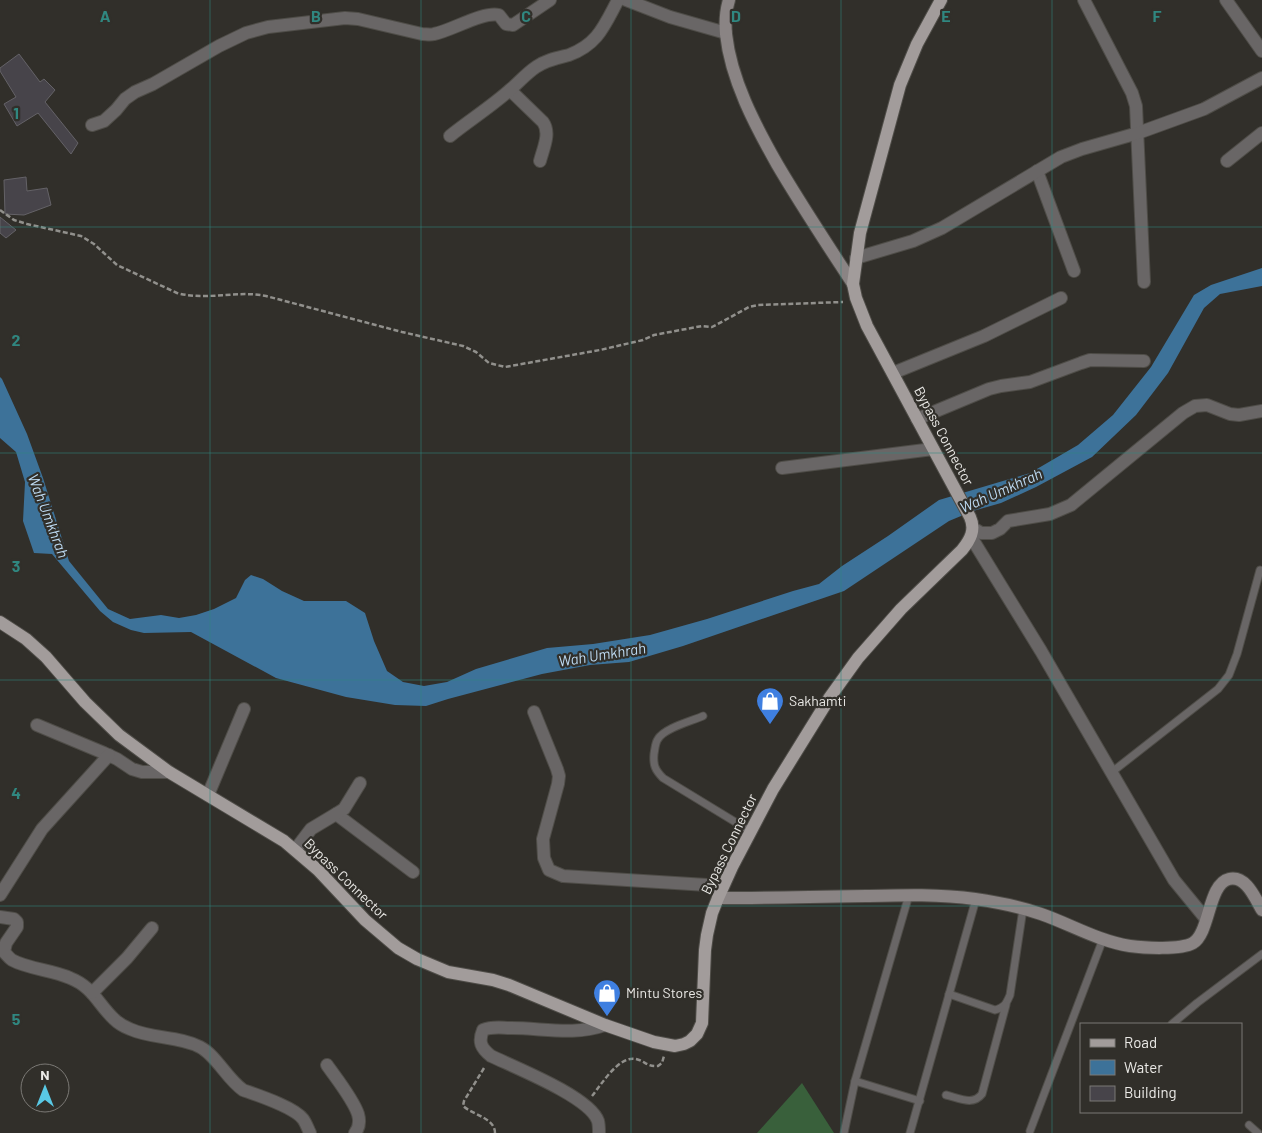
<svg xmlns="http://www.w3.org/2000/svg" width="1262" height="1133" viewBox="0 0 1262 1133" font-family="Barlow,sans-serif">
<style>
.green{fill:#39603b}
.water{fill:#3d7299}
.building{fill:#47444a;stroke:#646267}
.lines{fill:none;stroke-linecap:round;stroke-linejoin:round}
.lane-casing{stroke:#4f4d48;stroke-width:9}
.street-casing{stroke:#4f4d48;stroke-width:14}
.secondary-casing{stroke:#4f4d48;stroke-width:14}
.primary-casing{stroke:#4f4d48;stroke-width:14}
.path{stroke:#91908c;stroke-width:2.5;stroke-dasharray:5 2.5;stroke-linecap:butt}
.lane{stroke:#696666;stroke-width:7}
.street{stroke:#696666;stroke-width:12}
.secondary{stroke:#8a8484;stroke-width:12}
.primary{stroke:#a29c9b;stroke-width:12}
.grid{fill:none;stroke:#308780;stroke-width:1;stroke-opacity:0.55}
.labels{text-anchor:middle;stroke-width:4.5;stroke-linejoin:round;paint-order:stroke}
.street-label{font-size:14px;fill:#eae9e6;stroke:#312f2a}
.poi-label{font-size:14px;fill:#eae9e6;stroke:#312f2a;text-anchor:start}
.water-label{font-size:15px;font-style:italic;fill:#bddaf2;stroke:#312f2a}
.grid-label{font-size:16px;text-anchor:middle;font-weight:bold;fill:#308780;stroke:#312f2a;stroke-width:4.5;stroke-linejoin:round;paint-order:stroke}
</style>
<rect width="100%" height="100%" fill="#312f2a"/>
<polygon class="green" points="802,1083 834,1133 757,1133"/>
<polygon class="water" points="1262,268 1262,286 1220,294 1204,308 1168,373 1136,415 1092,457 1036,487 1001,503 973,511 949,521 844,591 683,646 629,662 590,665 542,674 448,699 426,706 395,705 346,697 276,678 191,632 144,633 131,630 113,622 100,611 52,554 34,553 23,521 25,482 16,452 0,438 0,377 2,379 27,434 43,478 69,561 108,609 130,619 161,615 179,618 196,615 214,609 236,598 245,580 251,575 263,579 282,591 304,601 346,601 365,613 374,641 387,671 403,682 424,686 447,682 476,669 547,648 593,644 650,635 707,619 793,591 819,584 842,566 888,536 939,500 1030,473 1078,445 1113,415 1151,367 1194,295 1211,285"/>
<g class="building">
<polygon points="19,54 40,82 44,79 55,90 45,102 78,143 71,154 38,113 17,126 4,104 16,97 0,71 0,68"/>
<polygon points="26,177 27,191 47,188 51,205 24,215 5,214 4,180"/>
<polygon points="0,217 16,230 6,238 0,233"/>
</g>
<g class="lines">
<g class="lane-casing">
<g id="lane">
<path d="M703,716C692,721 664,728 658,739C655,743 655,749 654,754C653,765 655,770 663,778L750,831"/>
<polyline points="1112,772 1218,689 1229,675 1237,654 1260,570"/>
<path d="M949,994L995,1010C1005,1007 1006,1004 1010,995L1023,909"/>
<polyline points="1172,1024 1197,1003 1262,954"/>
<polyline points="855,1081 920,1101"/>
<path d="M946,1095C959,1098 973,1106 982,1094L1006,1005"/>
<polyline points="1249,1125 1258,1133"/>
<polyline points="1030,1131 1103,939"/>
<polyline points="844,1133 855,1081 909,895"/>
<polyline points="910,1133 976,899"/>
</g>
</g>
<g class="street-casing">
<g id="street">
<polyline points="626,0 670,17 726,33"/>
<polyline points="1084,0 1132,93 1136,106 1144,282"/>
<polyline points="1226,0 1262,51"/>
<path d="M510,90L543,122C551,133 543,149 540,161"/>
<path d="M92,125L104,121L116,110L125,99L135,92L153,84L219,46L246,33L268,27L345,18L358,19L422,34C426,34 430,35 434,34C451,31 483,11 499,15L506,24L513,25L550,0"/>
<path d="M450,136C470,120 492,106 511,89C519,82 527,73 536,67C546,60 557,58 569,55C598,44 604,26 618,0"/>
<polyline points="1227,161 1262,133"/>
<polyline points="1037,171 1074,271"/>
<polyline points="856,258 913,241 942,228 1061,157 1082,149 1138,133 1204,109 1262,78"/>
<polyline points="893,373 984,336 1061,298"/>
<polyline points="917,419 989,389 1001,386 1030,382 1081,363 1090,360 1144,361"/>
<polyline points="782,468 933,449"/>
<polyline points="973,528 981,533 992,533 1000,529 1008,521 1050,514 1071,505 1183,413 1195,406 1207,405 1230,414 1239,415 1262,411"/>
<polyline points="971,537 1041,651 1174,880 1206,919"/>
<polyline points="534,712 557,769 559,776 558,784 543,839 544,858 549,870 563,876 723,886"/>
<polyline points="37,725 104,753 117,759 132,769 142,772 169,772"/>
<polyline points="208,795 244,709"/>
<polyline points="336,814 413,872"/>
<polyline points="295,850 311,829 336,814 344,809 360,783"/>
<polyline points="0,895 42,829 109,755"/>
<path d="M0,917L14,919L17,922V927L6,943L4,952C7,955 9,958 12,960C28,969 53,970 70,978C93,987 98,1004 114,1019C118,1023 125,1027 130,1029C152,1039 179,1036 200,1047C216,1055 227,1079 243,1090C257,1095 294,1107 303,1119C306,1123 308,1129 310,1133"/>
<polyline points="92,993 127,958 152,928"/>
<path d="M327,1065C336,1078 353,1099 358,1114C360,1121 359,1128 355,1133"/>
<path d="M599,1133C599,1129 599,1125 598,1121C590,1097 514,1067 491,1056C481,1048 478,1042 483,1030C492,1026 502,1028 511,1028C543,1028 574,1036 605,1025"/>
</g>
</g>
<g class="secondary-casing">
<g id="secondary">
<path d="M729,0C726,10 725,23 726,34C731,80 755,125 777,164C801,205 827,244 853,284"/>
<path d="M718,898C768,898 818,897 869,896C904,895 940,894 975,899C996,902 1021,907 1041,914C1070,924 1098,941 1130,946C1144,948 1181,950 1193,943C1210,933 1208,884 1229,879C1246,875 1255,898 1262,910"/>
</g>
</g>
<g class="primary-casing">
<path id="primary" d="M0,622L26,639L46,657L85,702L119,735L169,772L284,841L318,870L365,920L398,948L417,959L448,972L493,980L509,985L605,1025L654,1042L675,1046L684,1044L690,1041L697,1034L702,1023L705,950L707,935L712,913L718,898L732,867L773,789L830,697L858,658L901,609L962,550C970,540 976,530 970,517L867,326L856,298L853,284L860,233L900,85L917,44L941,0"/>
</g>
<g class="path">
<path d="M0,210L14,220L27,224L81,236L94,244L117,265L177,293C206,301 237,290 266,296L402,332L463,346L476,352L489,363L505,367L600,350L643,340L654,335L702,326L712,327L716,325L749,307L758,305L843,302"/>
<path d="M484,1068L464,1101L463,1106C473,1115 495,1118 495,1133"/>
<path d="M592,1096C601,1085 619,1055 636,1059C645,1061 647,1067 658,1066L662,1063L664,1056"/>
</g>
<use href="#lane" class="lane"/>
<use href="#street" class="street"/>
<use href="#secondary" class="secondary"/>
<use href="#primary" class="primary"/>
</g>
<path class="grid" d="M210,0V1133M421,0V1133M631,0V1133M841,0V1133M1052,0V1133M0,227H1262M0,453H1262M0,680H1262M0,906H1262"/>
<defs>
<g id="shop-pin" transform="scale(1.4375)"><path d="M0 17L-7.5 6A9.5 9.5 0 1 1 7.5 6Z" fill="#3f7fe0" stroke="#312f2a"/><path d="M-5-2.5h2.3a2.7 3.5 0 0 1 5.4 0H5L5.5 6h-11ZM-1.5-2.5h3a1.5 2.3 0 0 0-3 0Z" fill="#fff"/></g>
</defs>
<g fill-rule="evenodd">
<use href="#shop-pin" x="770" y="701"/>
<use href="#shop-pin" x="607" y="993"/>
</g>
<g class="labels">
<g class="street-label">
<text transform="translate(944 436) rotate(62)" y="5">Bypass Connector</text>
<text transform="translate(729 844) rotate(-64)" y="5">Bypass Connector</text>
<text transform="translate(346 879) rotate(44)" y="5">Bypass Connector</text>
</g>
<g class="poi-label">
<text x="789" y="706">Sakhamti</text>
<text x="626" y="998">Mintu Stores</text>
</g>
<g class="water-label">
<text transform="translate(1001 491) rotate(-24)" y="5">Wah Umkhrah</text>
<text transform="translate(48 516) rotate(69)" y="5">Wah Umkhrah</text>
<text transform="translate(602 655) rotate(-9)" y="5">Wah Umkhrah</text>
</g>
</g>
<g class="grid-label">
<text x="105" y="22">A</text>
<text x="316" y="22">B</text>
<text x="526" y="22">C</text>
<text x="736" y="22">D</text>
<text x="946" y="22">E</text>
<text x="1157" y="22">F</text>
<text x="16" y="119">1</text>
<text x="16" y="346">2</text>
<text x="16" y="572">3</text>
<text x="16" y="799">4</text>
<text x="16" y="1025">5</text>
</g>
<rect x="1080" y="1023" width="162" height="90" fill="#312f2a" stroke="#7b7975"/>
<rect x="1090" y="1039" width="25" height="8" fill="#a29c9b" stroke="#7b7975"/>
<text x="1124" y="1048" font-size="15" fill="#eae9e6">Road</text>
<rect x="1090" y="1060" width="25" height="15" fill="#3d7299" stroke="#7b7975"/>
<text x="1124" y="1073" font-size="15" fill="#eae9e6">Water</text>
<rect x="1090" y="1086" width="25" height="15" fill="#47444a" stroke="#7b7975"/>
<text x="1124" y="1098" font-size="15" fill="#eae9e6">Building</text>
<g transform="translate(45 1088)"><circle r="24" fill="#312f2a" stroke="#7b7975"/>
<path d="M0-4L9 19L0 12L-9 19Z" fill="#59c8e4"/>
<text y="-8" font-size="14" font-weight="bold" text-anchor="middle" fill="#eae9e6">N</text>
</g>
</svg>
